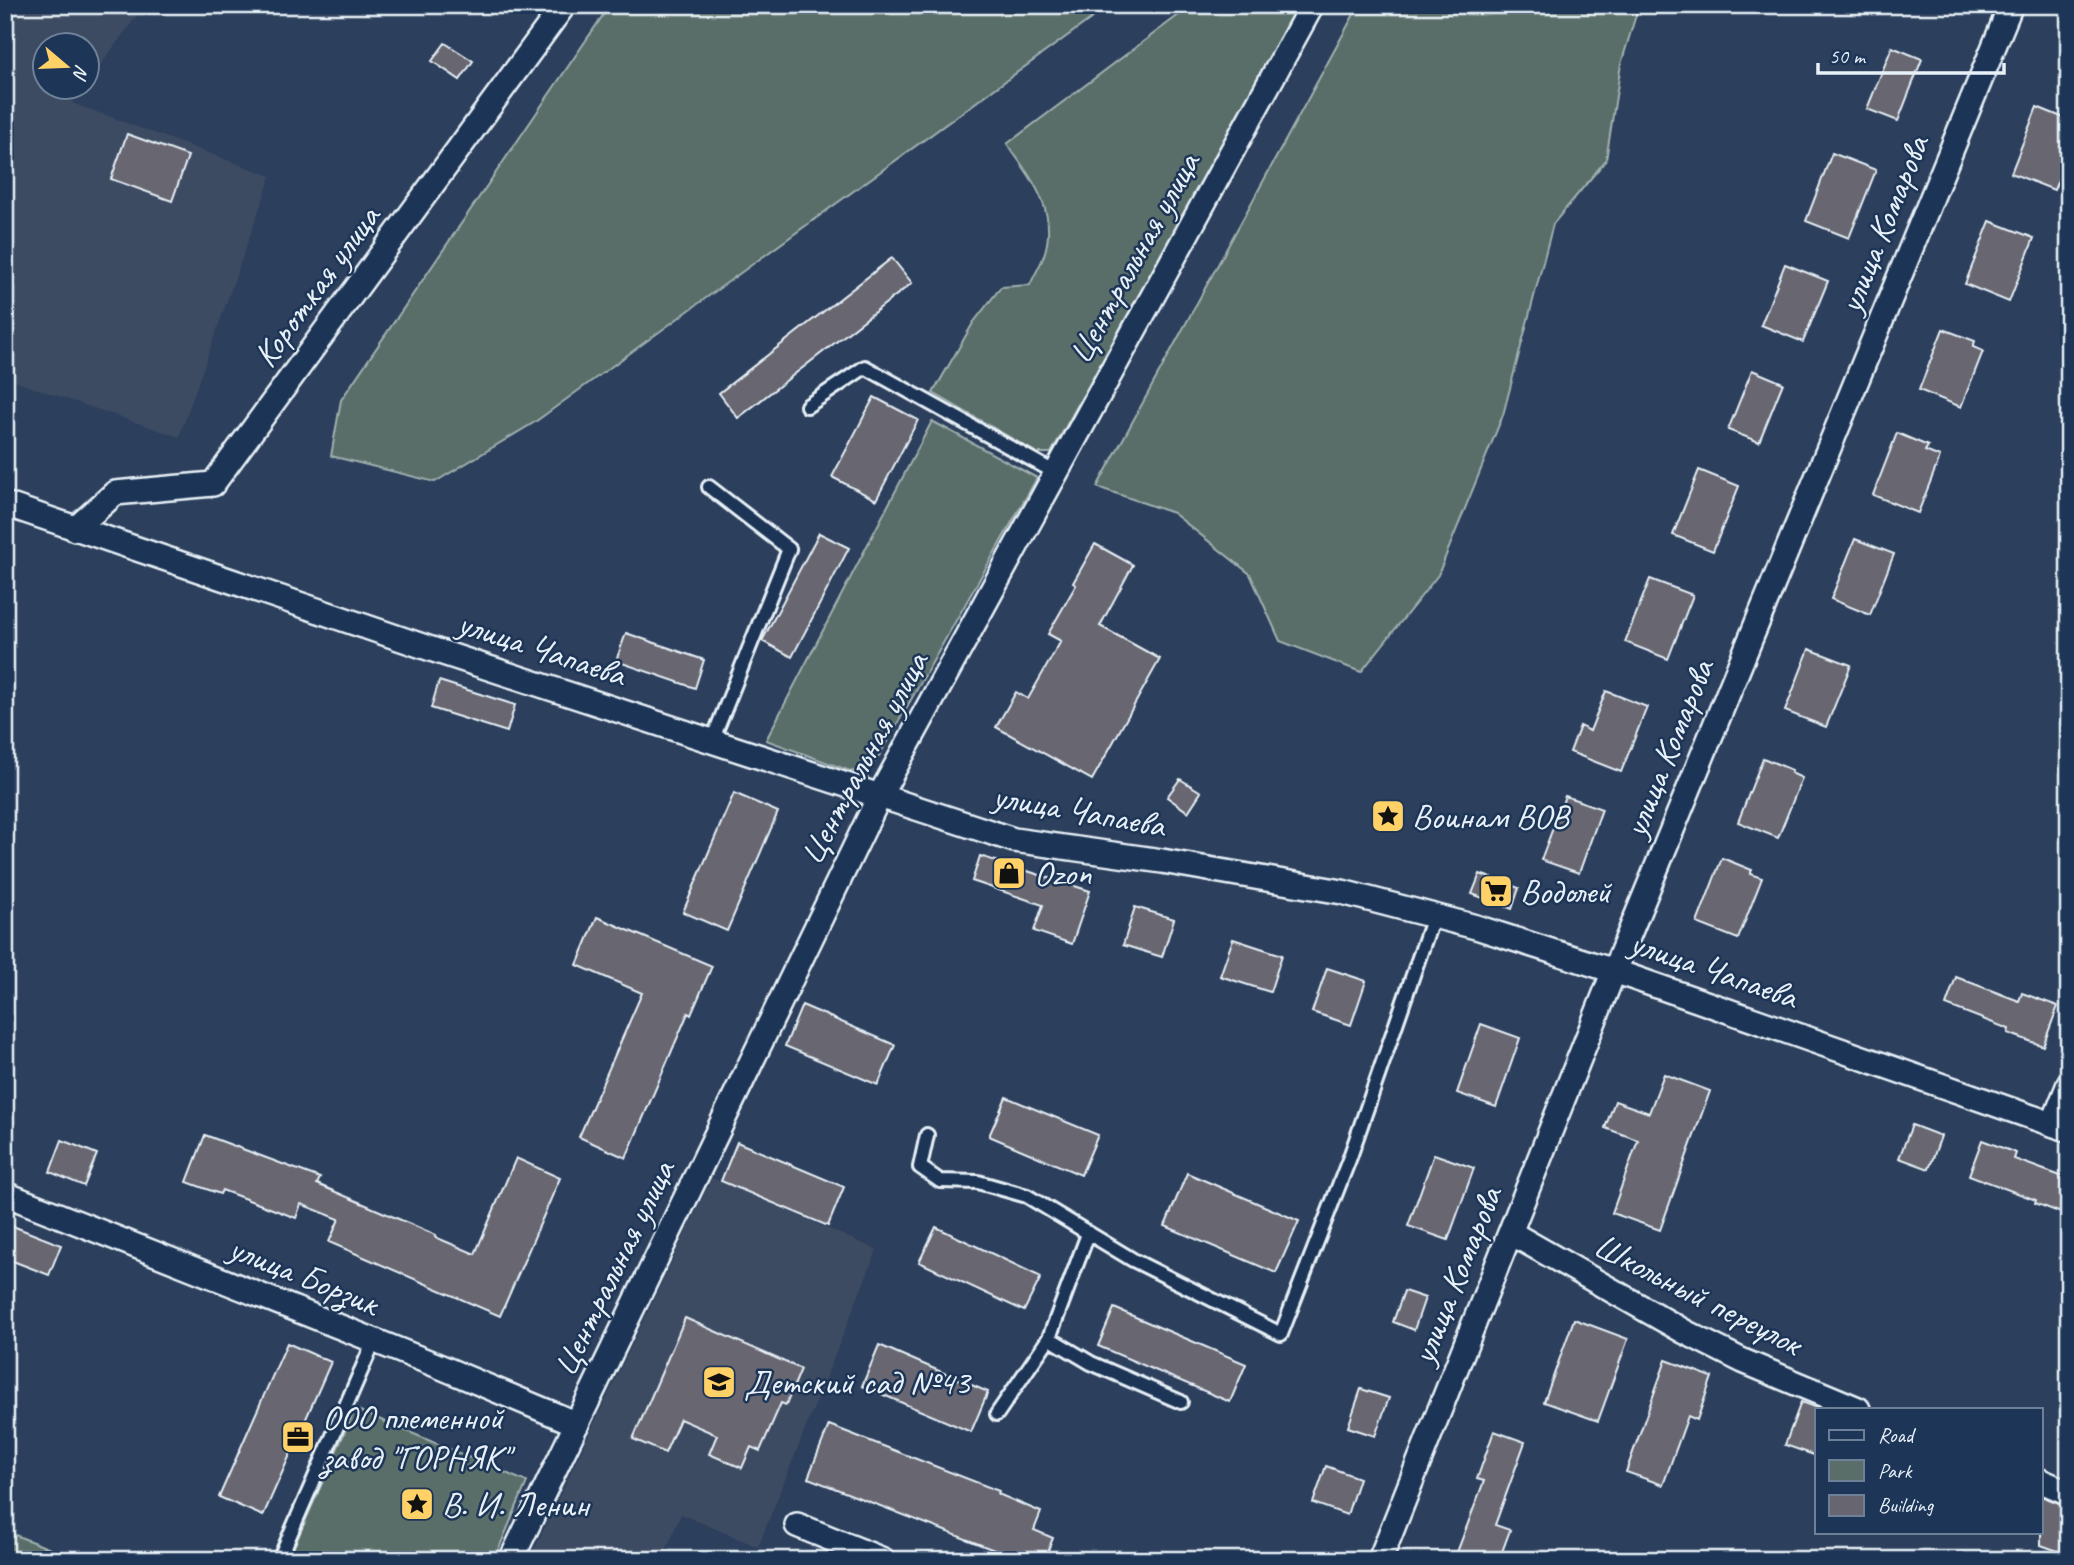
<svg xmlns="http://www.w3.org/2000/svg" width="2074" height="1565" viewBox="0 0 2074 1565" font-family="Caveat,sans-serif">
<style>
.built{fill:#3e4b62}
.green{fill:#5a6e69;stroke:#a1b0b0;stroke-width:2}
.building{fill:#676670;stroke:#e8f1f8;stroke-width:2}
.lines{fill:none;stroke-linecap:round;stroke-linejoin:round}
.service-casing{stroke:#e8f1f8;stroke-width:18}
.minor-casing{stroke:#e8f1f8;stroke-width:28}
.service{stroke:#1d3557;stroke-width:12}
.minor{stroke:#1d3557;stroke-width:23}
.labels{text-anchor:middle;stroke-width:5;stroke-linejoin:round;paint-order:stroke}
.street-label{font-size:35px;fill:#e8f1f8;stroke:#1d3557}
.poi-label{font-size:35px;fill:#e8f1f8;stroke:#1d3557;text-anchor:start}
</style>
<rect width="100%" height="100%" fill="#2c3f5c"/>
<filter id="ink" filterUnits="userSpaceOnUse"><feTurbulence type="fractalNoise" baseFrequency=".0143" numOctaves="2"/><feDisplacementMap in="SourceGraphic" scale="14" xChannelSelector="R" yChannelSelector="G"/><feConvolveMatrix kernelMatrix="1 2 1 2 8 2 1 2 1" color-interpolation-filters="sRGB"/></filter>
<g filter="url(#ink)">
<g class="built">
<polygon points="5,5 145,5 88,81 88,46 46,46 46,88 82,88 72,103 271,176 179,437 5,378"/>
<polygon points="712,1178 877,1250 758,1547 681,1514 662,1560 529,1560"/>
</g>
<g class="green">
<polygon points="610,5 1110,5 535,422 435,482 331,456 341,400"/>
<path d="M1192,5H1300L1051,453H1037L933,393L973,323L1001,287L1030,285C1034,275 1041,265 1044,255C1059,211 1031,178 1007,144Z"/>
<polygon points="1359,5 1639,5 1621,64 1606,160 1553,224 1503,415 1438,575 1361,672 1280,641 1250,574 1173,513 1097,487"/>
<polygon points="932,421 1037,478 879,756 867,772 850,771 766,740"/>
<polygon points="355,1409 527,1482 494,1560 288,1560"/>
<polygon points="5,1531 78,1560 5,1560"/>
</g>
<g class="building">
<polygon points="445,43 473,61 460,80 432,61"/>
<polygon points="1892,47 1922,59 1898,121 1867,109"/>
<polygon points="2037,107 2069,120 2069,152 2054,190 2011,173"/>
<polygon points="127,134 188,156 172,201 111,179"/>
<polygon points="1832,153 1876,170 1849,238 1806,221"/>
<polygon points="1990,221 2034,238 2009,302 1965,284"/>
<polygon points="892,258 912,283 738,418 719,393"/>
<polygon points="1785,264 1828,281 1803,342 1761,325"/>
<polygon points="1943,329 1975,341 1973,347 1983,351 1961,407 1919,390"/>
<polygon points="1752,370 1783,383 1759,442 1728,430"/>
<polygon points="874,397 918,420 876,500 832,477"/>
<polygon points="1897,433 1928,446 1925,451 1940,457 1918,513 1873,495"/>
<polygon points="1699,470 1739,486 1713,551 1673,535"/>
<polygon points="819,533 849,548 792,657 762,641"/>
<polygon points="1855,539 1894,554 1870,615 1831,599"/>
<polygon points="1095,544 1133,565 1100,626 1160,659 1092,780 996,727 1016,692 1028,699 1061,641 1048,634 1076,585 1073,583"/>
<polygon points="1650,579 1693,595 1668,659 1625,642"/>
<polygon points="626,633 704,660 695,688 616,661"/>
<polygon points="1809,649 1851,665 1826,727 1785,711"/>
<polygon points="439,681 515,705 507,732 431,708"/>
<polygon points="1606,691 1647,707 1621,772 1570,752 1580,726 1590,731"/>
<polygon points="1763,758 1792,770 1791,773 1802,778 1778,838 1738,822"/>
<polygon points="1180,779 1201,792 1188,812 1167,797"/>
<polygon points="734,793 778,812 727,931 683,912"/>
<polygon points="1565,796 1602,809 1579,873 1541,860"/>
<polygon points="980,856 1090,891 1072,944 1034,931 1043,905 972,881"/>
<polygon points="1722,858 1752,870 1750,874 1762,878 1738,939 1697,923"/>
<polygon points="1480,874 1519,888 1512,909 1472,894"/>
<polygon points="1135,907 1174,919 1162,957 1123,945"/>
<polygon points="597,917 712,966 691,1015 688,1013 626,1158 579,1137 642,993 577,965"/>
<polygon points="1233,939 1282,955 1270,992 1220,976"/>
<polygon points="1327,968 1366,981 1351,1025 1312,1012"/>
<polygon points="1956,977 2019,1001 2022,993 2058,1006 2043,1046 2008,1033 2009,1029 1946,1005"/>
<polygon points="802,1005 895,1045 878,1085 785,1046"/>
<polygon points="1481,1024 1520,1038 1496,1107 1457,1093"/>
<polygon points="1664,1074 1710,1091 1660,1230 1612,1213 1638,1140 1605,1128 1615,1101 1649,1113"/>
<polygon points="1006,1097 1098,1135 1081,1175 989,1136"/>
<polygon points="1912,1125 1941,1136 1929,1169 1899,1158"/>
<polygon points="205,1135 320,1178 317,1184 436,1235 435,1237 475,1254 516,1158 560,1178 500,1316 329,1242 339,1219 301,1204 296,1218 222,1190 220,1194 187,1182"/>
<polygon points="62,1140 97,1154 84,1186 50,1172"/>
<polygon points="1982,1140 2016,1153 2014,1159 2069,1179 2069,1216 2035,1203 2036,1200 1969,1175"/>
<polygon points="737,1142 844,1187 828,1226 721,1181"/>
<polygon points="1434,1154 1474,1168 1448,1240 1408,1226"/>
<polygon points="1187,1173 1299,1221 1276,1273 1165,1226"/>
<polygon points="5,1223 61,1245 49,1275 5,1258"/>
<polygon points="936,1227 1041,1277 1024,1311 919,1262"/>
<polygon points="1404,1291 1425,1298 1414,1330 1393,1322"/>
<polygon points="1114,1308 1246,1364 1230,1402 1098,1346"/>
<polygon points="685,1318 801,1369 786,1405 781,1403 760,1451 751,1447 742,1468 709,1454 717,1435 680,1419 665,1453 633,1439"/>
<polygon points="1574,1319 1628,1339 1598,1421 1544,1402"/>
<polygon points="287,1343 331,1362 263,1516 219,1497"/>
<polygon points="879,1345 988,1392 971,1432 862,1386"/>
<polygon points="1666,1360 1712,1377 1697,1420 1688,1416 1663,1485 1626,1472"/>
<polygon points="1361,1389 1389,1398 1375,1436 1348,1427"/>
<polygon points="1801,1402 1817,1408 1817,1456 1785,1445"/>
<polygon points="829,1425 999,1491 998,1494 1041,1512 1034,1530 1053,1538 1044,1560 1020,1560 808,1478"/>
<polygon points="1494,1431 1525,1442 1495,1525 1510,1530 1499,1560 1469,1560 1456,1555 1484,1481 1477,1479"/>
<polygon points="1326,1466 1359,1478 1347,1515 1313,1503"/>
<polygon points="2041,1496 2069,1507 2069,1555 2041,1545"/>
</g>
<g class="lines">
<g class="service-casing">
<g id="service">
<polyline points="807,406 865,367 1056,473"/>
<polyline points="709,487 789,549 712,741"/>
<polyline points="927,1135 920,1167 940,1181 978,1182 1027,1196 1133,1260 1281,1334 1350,1157 1433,917"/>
<polyline points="1049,1338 1091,1363 1181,1402"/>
<polyline points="997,1414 1049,1338 1088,1234"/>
<polyline points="279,1560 374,1341"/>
</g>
</g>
<g class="minor-casing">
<g id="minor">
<polyline points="5,504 437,651 1014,840 1162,861 1342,892 1476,927 1614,971 2069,1130"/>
<polyline points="75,529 115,493 213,484 564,5"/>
<polyline points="2053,1124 2069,1084"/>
<polyline points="5,1194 441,1367 577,1424"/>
<polyline points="1511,1233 1685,1332 1743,1361 1858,1409"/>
<polyline points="2041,1481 2069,1493"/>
<polyline points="797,1525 883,1560"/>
<polyline points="511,1560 880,795 1312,5"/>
<polyline points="1380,1560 1614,971 2011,5"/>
</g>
</g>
<use href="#service" class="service"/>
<use href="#minor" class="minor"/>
</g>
</g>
<defs>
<g id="sight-square" transform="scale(1.75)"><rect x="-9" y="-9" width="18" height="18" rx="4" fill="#ffd166" stroke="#1d3557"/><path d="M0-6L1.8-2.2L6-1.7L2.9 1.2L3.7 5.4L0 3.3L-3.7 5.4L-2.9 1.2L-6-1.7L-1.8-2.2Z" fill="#111"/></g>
<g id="shop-square" transform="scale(1.75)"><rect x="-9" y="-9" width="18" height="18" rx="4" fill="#ffd166" stroke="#1d3557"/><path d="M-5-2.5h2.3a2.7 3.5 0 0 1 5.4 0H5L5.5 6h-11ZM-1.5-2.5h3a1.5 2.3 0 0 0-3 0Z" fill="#111"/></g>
<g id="supermarket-square" transform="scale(1.75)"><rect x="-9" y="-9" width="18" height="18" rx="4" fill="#ffd166" stroke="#1d3557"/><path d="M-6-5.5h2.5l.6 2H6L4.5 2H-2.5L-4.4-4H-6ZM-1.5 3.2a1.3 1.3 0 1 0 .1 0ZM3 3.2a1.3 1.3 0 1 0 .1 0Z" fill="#111"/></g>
<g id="school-square" transform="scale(1.75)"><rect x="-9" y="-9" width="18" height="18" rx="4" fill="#ffd166" stroke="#1d3557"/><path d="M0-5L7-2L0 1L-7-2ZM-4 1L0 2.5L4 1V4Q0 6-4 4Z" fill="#111"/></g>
<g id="office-square" transform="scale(1.75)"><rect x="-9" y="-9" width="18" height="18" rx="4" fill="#ffd166" stroke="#1d3557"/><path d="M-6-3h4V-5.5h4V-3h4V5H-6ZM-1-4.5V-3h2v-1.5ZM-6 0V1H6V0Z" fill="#111"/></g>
</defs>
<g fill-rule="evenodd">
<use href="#sight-square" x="1388" y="816"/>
<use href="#shop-square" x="1009" y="873"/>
<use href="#supermarket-square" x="1496" y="891"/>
<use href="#school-square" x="719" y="1382"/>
<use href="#office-square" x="298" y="1437"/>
<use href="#sight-square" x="417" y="1504"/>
</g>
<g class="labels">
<g class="street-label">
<text transform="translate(1883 224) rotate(-68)" y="12">улица Комарова</text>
<text transform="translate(1133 258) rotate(-61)" y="12">Центральная улица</text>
<text transform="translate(316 286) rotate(-54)" y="12">Короткая улица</text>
<text transform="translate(542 648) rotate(18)" y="12">улица Чапаева</text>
<text transform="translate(1668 748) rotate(-68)" y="12">улица Комарова</text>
<text transform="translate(863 758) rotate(-62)" y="12">Центральная улица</text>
<text transform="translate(1079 810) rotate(10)" y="12">улица Чапаева</text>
<text transform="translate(1714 969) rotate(19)" y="12">улица Чапаева</text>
<text transform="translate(613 1268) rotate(-64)" y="12">Центральная улица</text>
<text transform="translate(304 1275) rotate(22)" y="12">улица Борзик</text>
<text transform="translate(1456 1275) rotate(-68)" y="12">улица Комарова</text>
<text transform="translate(1698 1294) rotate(27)" y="12">Школьный переулок</text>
</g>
<g class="poi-label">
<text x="1412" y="828">Воинам ВОВ</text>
<text x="1034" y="885">Ozon</text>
<text x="1520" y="903">Водолей</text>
<text x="744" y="1394">Детский сад №43</text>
<text x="322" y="1429">ООО племенной<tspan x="322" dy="40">завод "ГОРНЯК"</tspan></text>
<text x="442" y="1516">В. И. Ленин</text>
</g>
</g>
<rect width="2074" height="1565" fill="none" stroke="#1d3557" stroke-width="28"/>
<rect x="14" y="14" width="2046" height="1537" fill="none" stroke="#e8f1f8" stroke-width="2.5" filter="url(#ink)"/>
<rect x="1815" y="1408" width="228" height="126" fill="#1d3557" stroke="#6e8097" stroke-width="2"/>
<rect x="1829" y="1430" width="35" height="10" fill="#1d3557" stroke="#6e8097" stroke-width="2"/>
<text x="1878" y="1442" font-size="21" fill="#e8f1f8">Road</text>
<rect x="1829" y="1460" width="35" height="21" fill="#5a6e69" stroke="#6e8097" stroke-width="2"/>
<text x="1878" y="1478" font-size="21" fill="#e8f1f8">Park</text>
<rect x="1829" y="1495" width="35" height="21" fill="#676670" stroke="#6e8097" stroke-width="2"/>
<text x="1878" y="1512" font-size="21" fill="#e8f1f8">Building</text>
<g transform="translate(66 66) rotate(109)"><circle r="33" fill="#1d3557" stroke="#6e8097" stroke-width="2"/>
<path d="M0-5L12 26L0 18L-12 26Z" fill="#ffd166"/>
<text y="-10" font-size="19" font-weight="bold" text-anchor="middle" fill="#e8f1f8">N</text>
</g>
<path d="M1818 63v10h186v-10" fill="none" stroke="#e8f1f8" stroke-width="3.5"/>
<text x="1829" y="63" font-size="21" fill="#e8f1f8" stroke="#1d3557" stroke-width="5" paint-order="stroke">50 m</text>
</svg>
